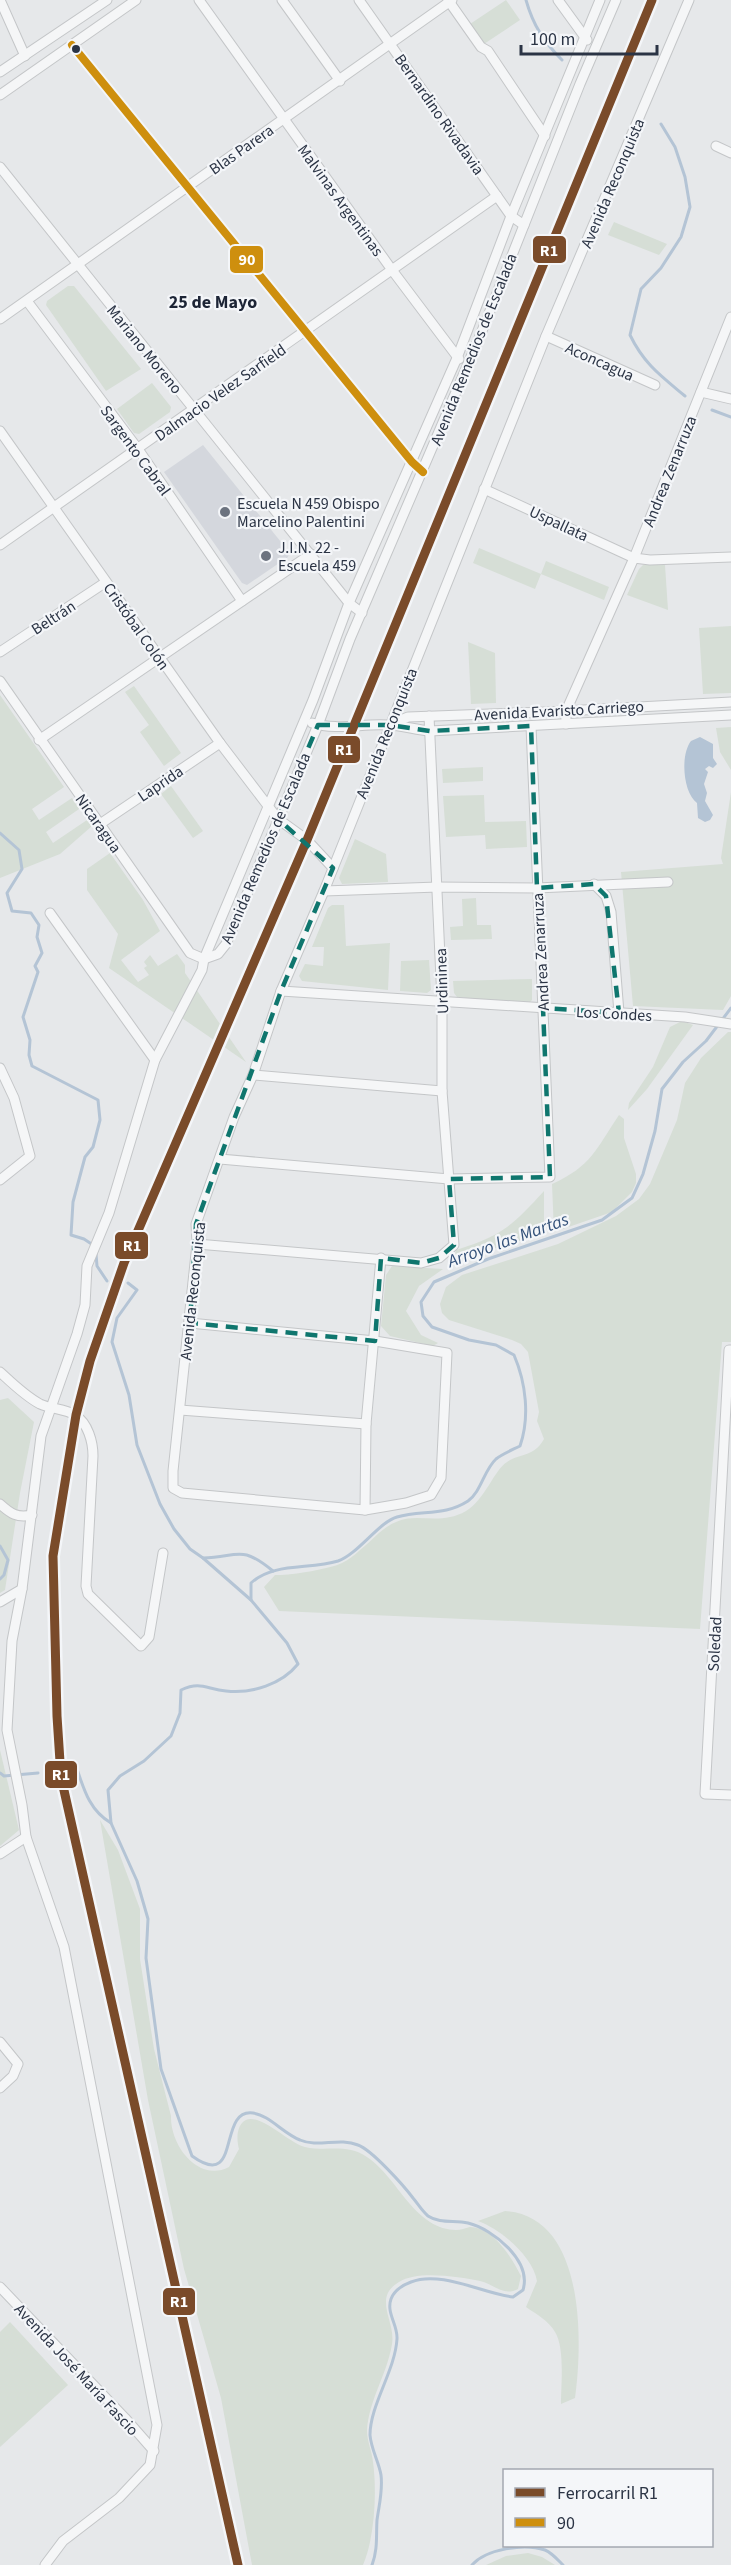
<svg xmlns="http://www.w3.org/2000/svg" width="731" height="2565" viewBox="0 0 731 2565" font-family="'Source Sans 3',sans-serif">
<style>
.built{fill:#d4d7dd}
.green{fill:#d6ded6}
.water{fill:#b4c4d5}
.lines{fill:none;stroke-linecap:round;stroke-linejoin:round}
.stream{stroke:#b4c4d5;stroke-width:3}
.minor-casing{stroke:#c4c6c8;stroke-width:11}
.minor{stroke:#f5f6f7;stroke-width:9}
.bus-1-casing{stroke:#f4f6f9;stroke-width:12}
.bus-1{stroke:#ce8f0e;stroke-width:8}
.rail-1-casing{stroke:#f4f6f9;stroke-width:14}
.rail-1{stroke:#7a4b2a;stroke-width:9}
.marked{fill:none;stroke:#0f766e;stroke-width:4.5;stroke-dasharray:12 8;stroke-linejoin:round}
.bus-dot{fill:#2b3445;stroke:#f4f6f9;stroke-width:2}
.poi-dot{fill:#6c737f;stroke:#f4f6f9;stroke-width:2}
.labels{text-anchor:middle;stroke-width:4.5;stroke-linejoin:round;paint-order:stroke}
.street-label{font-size:16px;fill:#2b3445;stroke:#f4f6f9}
.poi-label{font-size:16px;fill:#2b3445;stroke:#f4f6f9;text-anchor:start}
.neighbourhood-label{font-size:18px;font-weight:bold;fill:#1d2536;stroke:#f4f6f9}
.water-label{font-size:18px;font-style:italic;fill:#34527a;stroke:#f4f6f9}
.line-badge{stroke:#f4f6f9;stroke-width:2}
.badge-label{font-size:16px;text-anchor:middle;font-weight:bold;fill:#fff}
</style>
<rect width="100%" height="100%" fill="#e6e8ea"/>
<polygon class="built" points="203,445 289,552 288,557 247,585 242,583 164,472"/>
<g class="green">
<polygon points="506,0 520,20 484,44 470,24"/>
<polygon points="614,222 667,244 659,255 608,235"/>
<polygon points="68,286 74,286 141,369 106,391 46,305 47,301"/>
<polygon points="152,383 171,407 170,412 139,434 134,433 117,409"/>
<polygon points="479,548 541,574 546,561 609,587 604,600 541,574 535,589 473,563"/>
<polygon points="643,565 665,565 668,610 627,595 639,569"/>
<polygon points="731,626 731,693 703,694 699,628"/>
<polygon points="468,642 495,653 496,703 471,704"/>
<polygon points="134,686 181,753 164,766 140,732 149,725 125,692"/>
<polygon points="0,695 64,787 32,809 39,820 72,798 79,809 46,832 53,843 87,820 92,826 60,854 0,878"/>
<polygon points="731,727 731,770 720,752 716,728"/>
<polygon points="483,767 483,781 443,783 442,769"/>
<polygon points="731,771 731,996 723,1010 633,1006 621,872 723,864 721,858 731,792"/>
<polygon points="171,786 203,831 193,838 161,794"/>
<polygon points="484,795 485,822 526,821 527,847 486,849 485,835 446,837 443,796"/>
<polygon points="355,839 386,854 388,882 342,884 339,878"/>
<polygon points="110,853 143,900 160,931 121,960 138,982 149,975 144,968 147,966 144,962 150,955 158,966 177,954 185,965 185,973 246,1062 109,968 118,934 87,890 87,869"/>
<polygon points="476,898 477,925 491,925 492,939 451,940 450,927 463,926 462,899"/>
<polygon points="332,905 344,905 346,946 390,943 388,990 302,981 299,976 305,964 323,966 324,947 312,947 328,908"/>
<polygon points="429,960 431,990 427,993 400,991 401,961"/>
<polygon points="532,979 532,1000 528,1004 457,997 454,993 453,981"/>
<polygon points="682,1021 693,1025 647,1089 628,1110 629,1103 653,1067 670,1027"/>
<path d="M728,1032H731V1342H722L700,1629L279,1611L264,1587L275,1575C287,1576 330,1569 342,1563C348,1560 355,1555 360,1550C372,1541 381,1528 396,1522C417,1512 440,1526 466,1511C485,1500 494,1470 507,1462C522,1452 533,1458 544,1439L537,1421L539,1412L528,1352L521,1344L512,1340L449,1320L442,1313L440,1304L446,1287L462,1275L558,1244L616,1216L639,1199L650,1184L677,1120L685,1083L701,1058Z"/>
<path d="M619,1115L624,1119V1138L636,1174V1183L632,1192L612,1212L554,1232L552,1184C592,1166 596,1149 619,1115Z"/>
<path d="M544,1191V1235L503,1245L452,1266L456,1250C502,1236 512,1226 544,1191Z"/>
<polygon points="392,1266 443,1269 419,1286 406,1311 421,1335 438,1343 433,1346 390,1336 381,1326 386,1275"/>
<polygon points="8,1398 34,1422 20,1493 5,1590 0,1593 0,1400"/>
<polygon points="0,1750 19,1830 0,1846"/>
<path d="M100,1820L118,1850L140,1909V1959L154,2049L171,2116C170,2145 198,2183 229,2167L239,2149C237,2142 236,2130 242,2123C255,2107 289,2144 305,2147C327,2152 347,2143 367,2157C392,2174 405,2206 430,2222C437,2227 448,2230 456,2230C461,2230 465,2228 470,2227C493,2227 512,2258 521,2276L518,2289C503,2297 494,2284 480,2281C459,2277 418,2270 399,2282C372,2298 396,2321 392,2344C387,2375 369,2399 367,2431C367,2441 372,2451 373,2462C377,2491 375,2537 363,2565H252L221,2398L184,2269L148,2100Z"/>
<path d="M505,2211C585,2216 583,2340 575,2398L561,2404C561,2384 565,2348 555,2332C549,2321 536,2314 526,2307L537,2281C533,2257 501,2229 478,2221Z"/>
<polygon points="10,2322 68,2385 0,2447 0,2332"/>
<polygon points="528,2553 542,2557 555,2565 486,2565 506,2556"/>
</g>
<path class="water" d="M700,737L713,744V758L717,764L713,768L709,766L705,769L708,772L704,784L707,793L705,801L713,815L710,820L705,822L698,818L697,803C683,793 680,755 691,741Z"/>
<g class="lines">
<g class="stream">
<path d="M526,0C533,25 544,42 562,60"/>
<path d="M661,124L675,147L685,177L690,207L681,237L661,268L641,289L630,335C644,364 661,376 685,396"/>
<polyline points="712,410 731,417"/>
<polyline points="0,833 19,850 22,869 7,893 12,911 31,913 39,925 37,937 42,953 35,966 38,972 23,1017 30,1040 29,1055 32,1066 98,1100 100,1120 93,1147 85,1157 73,1202 71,1235 84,1239 93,1245"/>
<polyline points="96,1254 97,1266 107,1281"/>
<path d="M128,1283L137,1290L117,1318L112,1342L129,1395L137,1445L160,1504L174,1529L190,1549L203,1558C239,1557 240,1544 273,1571"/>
<polyline points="0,1546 8,1560 4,1575 0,1579"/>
<polyline points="203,1558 251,1600"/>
<path d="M77,1769C84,1790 90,1811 111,1823"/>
<polyline points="0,1773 4,1776 38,1773"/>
<path d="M372,2565C378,2549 376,2536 377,2520C379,2505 383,2491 381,2475C379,2462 371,2449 370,2435C370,2405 395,2371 397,2339C398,2325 386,2313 391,2299C394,2291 403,2285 411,2282C441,2270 484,2294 513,2297L523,2290C532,2261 493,2229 468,2223C454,2220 440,2224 428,2216C422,2211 418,2204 413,2198C404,2186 372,2150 358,2145C339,2137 318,2148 300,2140C284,2134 269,2115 253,2113C217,2108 242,2192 192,2156L161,2069L146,1958L148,1919L137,1881L111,1823L108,1790L120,1776L144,1761L171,1736L180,1713L181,1690C201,1681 206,1689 226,1691C252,1694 282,1684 298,1664L287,1643L251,1600V1583C274,1562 309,1570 338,1561C358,1554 379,1522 397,1517C422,1510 445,1516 468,1501C481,1492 484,1470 496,1459C502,1454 512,1450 520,1446C530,1417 526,1383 514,1355L496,1345L469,1340L432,1327L423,1316L421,1302L434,1282L488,1259L602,1220L632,1198L643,1174L655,1131L662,1089L683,1062L706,1041L731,1008"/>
<path d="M472,2565C486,2549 524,2543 545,2550C552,2553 557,2559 563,2565"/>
</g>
<g class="minor-casing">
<g id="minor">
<polyline points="0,0 25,56"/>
<polyline points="199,0 392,270 459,359"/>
<polyline points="282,0 340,81"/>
<polyline points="359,0 511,216 524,225"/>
<polyline points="448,0 481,47 488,51 545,136"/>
<polyline points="558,0 587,40"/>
<polyline points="72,45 412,462 423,472"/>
<polyline points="0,72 107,0"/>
<polyline points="0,95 136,0"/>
<polyline points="716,146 731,153"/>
<polyline points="0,167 349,603 362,613"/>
<polyline points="27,301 138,449 242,601"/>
<polyline points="0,319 452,0"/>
<polyline points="546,336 655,385"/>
<polyline points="701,392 731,399"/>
<polyline points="0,431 220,743 268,806 278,819 307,840 333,868"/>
<polyline points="484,489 634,558 650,560 731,557"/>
<polyline points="0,545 497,196"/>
<polyline points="0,652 106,582"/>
<polyline points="0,681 190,953 204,959"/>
<path d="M312,723C337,731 363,723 388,725C401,725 416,730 430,731L731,715"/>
<polyline points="566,724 566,711 634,558 731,317"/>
<polyline points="389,725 408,717 546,712 731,702"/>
<polyline points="39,740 311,554"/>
<polyline points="100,824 220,743"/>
<polyline points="594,884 606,896 611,912 619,1013"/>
<polyline points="324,891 438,887 537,888 668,882"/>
<polyline points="50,913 155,1060"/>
<polyline points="204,959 218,954 226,944 318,725 350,639 480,336 580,84 616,0"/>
<polyline points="281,991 685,1017 731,1024"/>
<polyline points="0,1068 14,1098 30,1156 0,1180"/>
<polyline points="253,1075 442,1091"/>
<polyline points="220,1159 449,1179 550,1177 531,726"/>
<polyline points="197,1244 421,1263 439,1258 454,1245 442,1091 442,1001 429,716"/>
<polyline points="190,1323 375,1341 447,1353 441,1478 431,1495 406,1503 365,1510 182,1493 173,1488 173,1471 197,1244 196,1224 234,1117 253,1075 281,991 324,891 546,336 689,0"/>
<polyline points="731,1350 729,1350 705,1794 731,1795"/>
<path d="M0,1372C13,1384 25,1396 40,1404C51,1409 65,1409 75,1415C88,1423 93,1442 93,1456L86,1586L88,1594L141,1646L149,1637L163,1553"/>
<polyline points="180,1410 366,1424"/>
<path d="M0,1504C11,1514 17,1518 32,1515"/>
<polyline points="365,1510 366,1424 381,1258"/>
<polyline points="0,1602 22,1589"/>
<polyline points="0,1854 26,1837"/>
<polyline points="0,2042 18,2064 13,2076 0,2088"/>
<polyline points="0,2287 125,2418 154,2451"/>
<polyline points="45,2565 63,2541 119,2498 150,2465 157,2425 64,1947 26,1837 22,1805 7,1730 12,1641 22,1589 41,1436 77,1334 85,1305 87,1266 109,1213 155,1060 202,970 204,959 313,700 349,603 457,358 511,216 600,0"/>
</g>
</g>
<use href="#minor" class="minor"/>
<g class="bus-1-casing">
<polyline id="bus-1" points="72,45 412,462 423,472"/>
</g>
<use href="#bus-1" class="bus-1"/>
<g class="rail-1-casing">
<polyline id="rail-1" points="238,2565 61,1777 57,1716 53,1556 76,1415 90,1361 124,1263 307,840 652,0"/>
</g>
<use href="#rail-1" class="rail-1"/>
</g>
<path class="marked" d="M318,725H389L430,731L531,726L537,888L594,884L606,896L619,1013L543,1008L550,1177L449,1179L454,1245L439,1258L421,1263L381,1258L375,1341L190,1323L196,1224L281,991L333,868L278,819Z"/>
<circle class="bus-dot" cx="76" cy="49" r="5"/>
<g class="poi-dot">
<circle cx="225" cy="512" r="6"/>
<circle cx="266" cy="556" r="6"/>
</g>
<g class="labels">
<g class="street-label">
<text transform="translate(440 114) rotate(55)" y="6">Bernardino Rivadavia</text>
<text transform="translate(241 149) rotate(-35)" y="6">Blas Parera</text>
<text transform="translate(612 183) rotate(-67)" y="6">Avenida Reconquista</text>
<text transform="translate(341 200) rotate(54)" y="6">Malvinas Argentinas</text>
<text transform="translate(145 349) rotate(51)" y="6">Mariano Moreno</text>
<text transform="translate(473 349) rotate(-68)" y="6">Avenida Remedios de Escalada</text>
<text transform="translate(600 361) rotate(24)" y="6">Aconcagua</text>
<text transform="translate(220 392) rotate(-35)" y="6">Dalmacio Velez Sarfield</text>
<text transform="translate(136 450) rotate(54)" y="6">Sargento Cabral</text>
<text transform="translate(669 471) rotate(-68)" y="6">Andrea Zenarruza</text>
<text transform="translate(559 523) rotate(25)" y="6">Uspallata</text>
<text transform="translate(53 617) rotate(-33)" y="6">Beltrán</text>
<text transform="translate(137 626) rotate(55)" y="6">Cristóbal Colón</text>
<text transform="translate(559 710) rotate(-3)" y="6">Avenida Evaristo Carriego</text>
<text transform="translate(386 733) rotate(-68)" y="6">Avenida Reconquista</text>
<text transform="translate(160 783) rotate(-34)" y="6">Laprida</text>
<text transform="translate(99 823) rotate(55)" y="6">Nicaragua</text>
<text transform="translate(265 848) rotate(-67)" y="6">Avenida Remedios de Escalada</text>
<text transform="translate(540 952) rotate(-93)" y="6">Andrea Zenarruza</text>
<text transform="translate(441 981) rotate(-92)" y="6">Urdininea</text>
<text transform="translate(614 1013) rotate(3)" y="6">Los Condes</text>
<text transform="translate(192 1291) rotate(-84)" y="6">Avenida Reconquista</text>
<text transform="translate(714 1644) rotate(-87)" y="6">Soledad</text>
<text transform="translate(77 2369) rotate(47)" y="6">Avenida José María Fascio</text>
</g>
<g class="poi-label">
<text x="237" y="509">Escuela N 459 Obispo<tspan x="237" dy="18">Marcelino Palentini</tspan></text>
<text x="278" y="553">J.I.N. 22 -<tspan x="278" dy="18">Escuela 459</tspan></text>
</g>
<g class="neighbourhood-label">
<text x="213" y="308">25 de Mayo</text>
</g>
<g class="water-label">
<text transform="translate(508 1240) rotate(-20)" y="6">Arroyo las Martas</text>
</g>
</g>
<g class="line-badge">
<rect x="532" y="235" width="35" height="29" rx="6" fill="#7a4b2a"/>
<rect x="229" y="245" width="35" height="29" rx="6" fill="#ce8f0e"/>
<rect x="327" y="735" width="34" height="29" rx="6" fill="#7a4b2a"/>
<rect x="114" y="1231" width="35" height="29" rx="6" fill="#7a4b2a"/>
<rect x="44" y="1760" width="34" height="29" rx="6" fill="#7a4b2a"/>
<rect x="162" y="2287" width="34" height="29" rx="6" fill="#7a4b2a"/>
</g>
<g class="badge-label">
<text x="549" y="256">R1</text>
<text x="247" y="265">90</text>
<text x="344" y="755">R1</text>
<text x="132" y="1251">R1</text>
<text x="61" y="1780">R1</text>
<text x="179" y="2307">R1</text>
</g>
<rect x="503" y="2469" width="210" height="78" fill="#f4f6f9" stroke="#a4a8b1" stroke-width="1.5"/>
<rect x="515" y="2488" width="30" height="9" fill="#7a4b2a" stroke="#a4a8b1" stroke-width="1.5"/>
<text x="557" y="2499" font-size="18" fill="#2b3445">Ferrocarril R1</text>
<rect x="515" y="2518" width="30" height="9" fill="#ce8f0e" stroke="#a4a8b1" stroke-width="1.5"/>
<text x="557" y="2529" font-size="18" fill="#2b3445">90</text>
<path d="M521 45v9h136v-9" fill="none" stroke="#2b3445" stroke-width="3"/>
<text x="530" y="45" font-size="18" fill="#2b3445" stroke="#f4f6f9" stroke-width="4.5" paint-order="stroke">100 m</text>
</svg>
